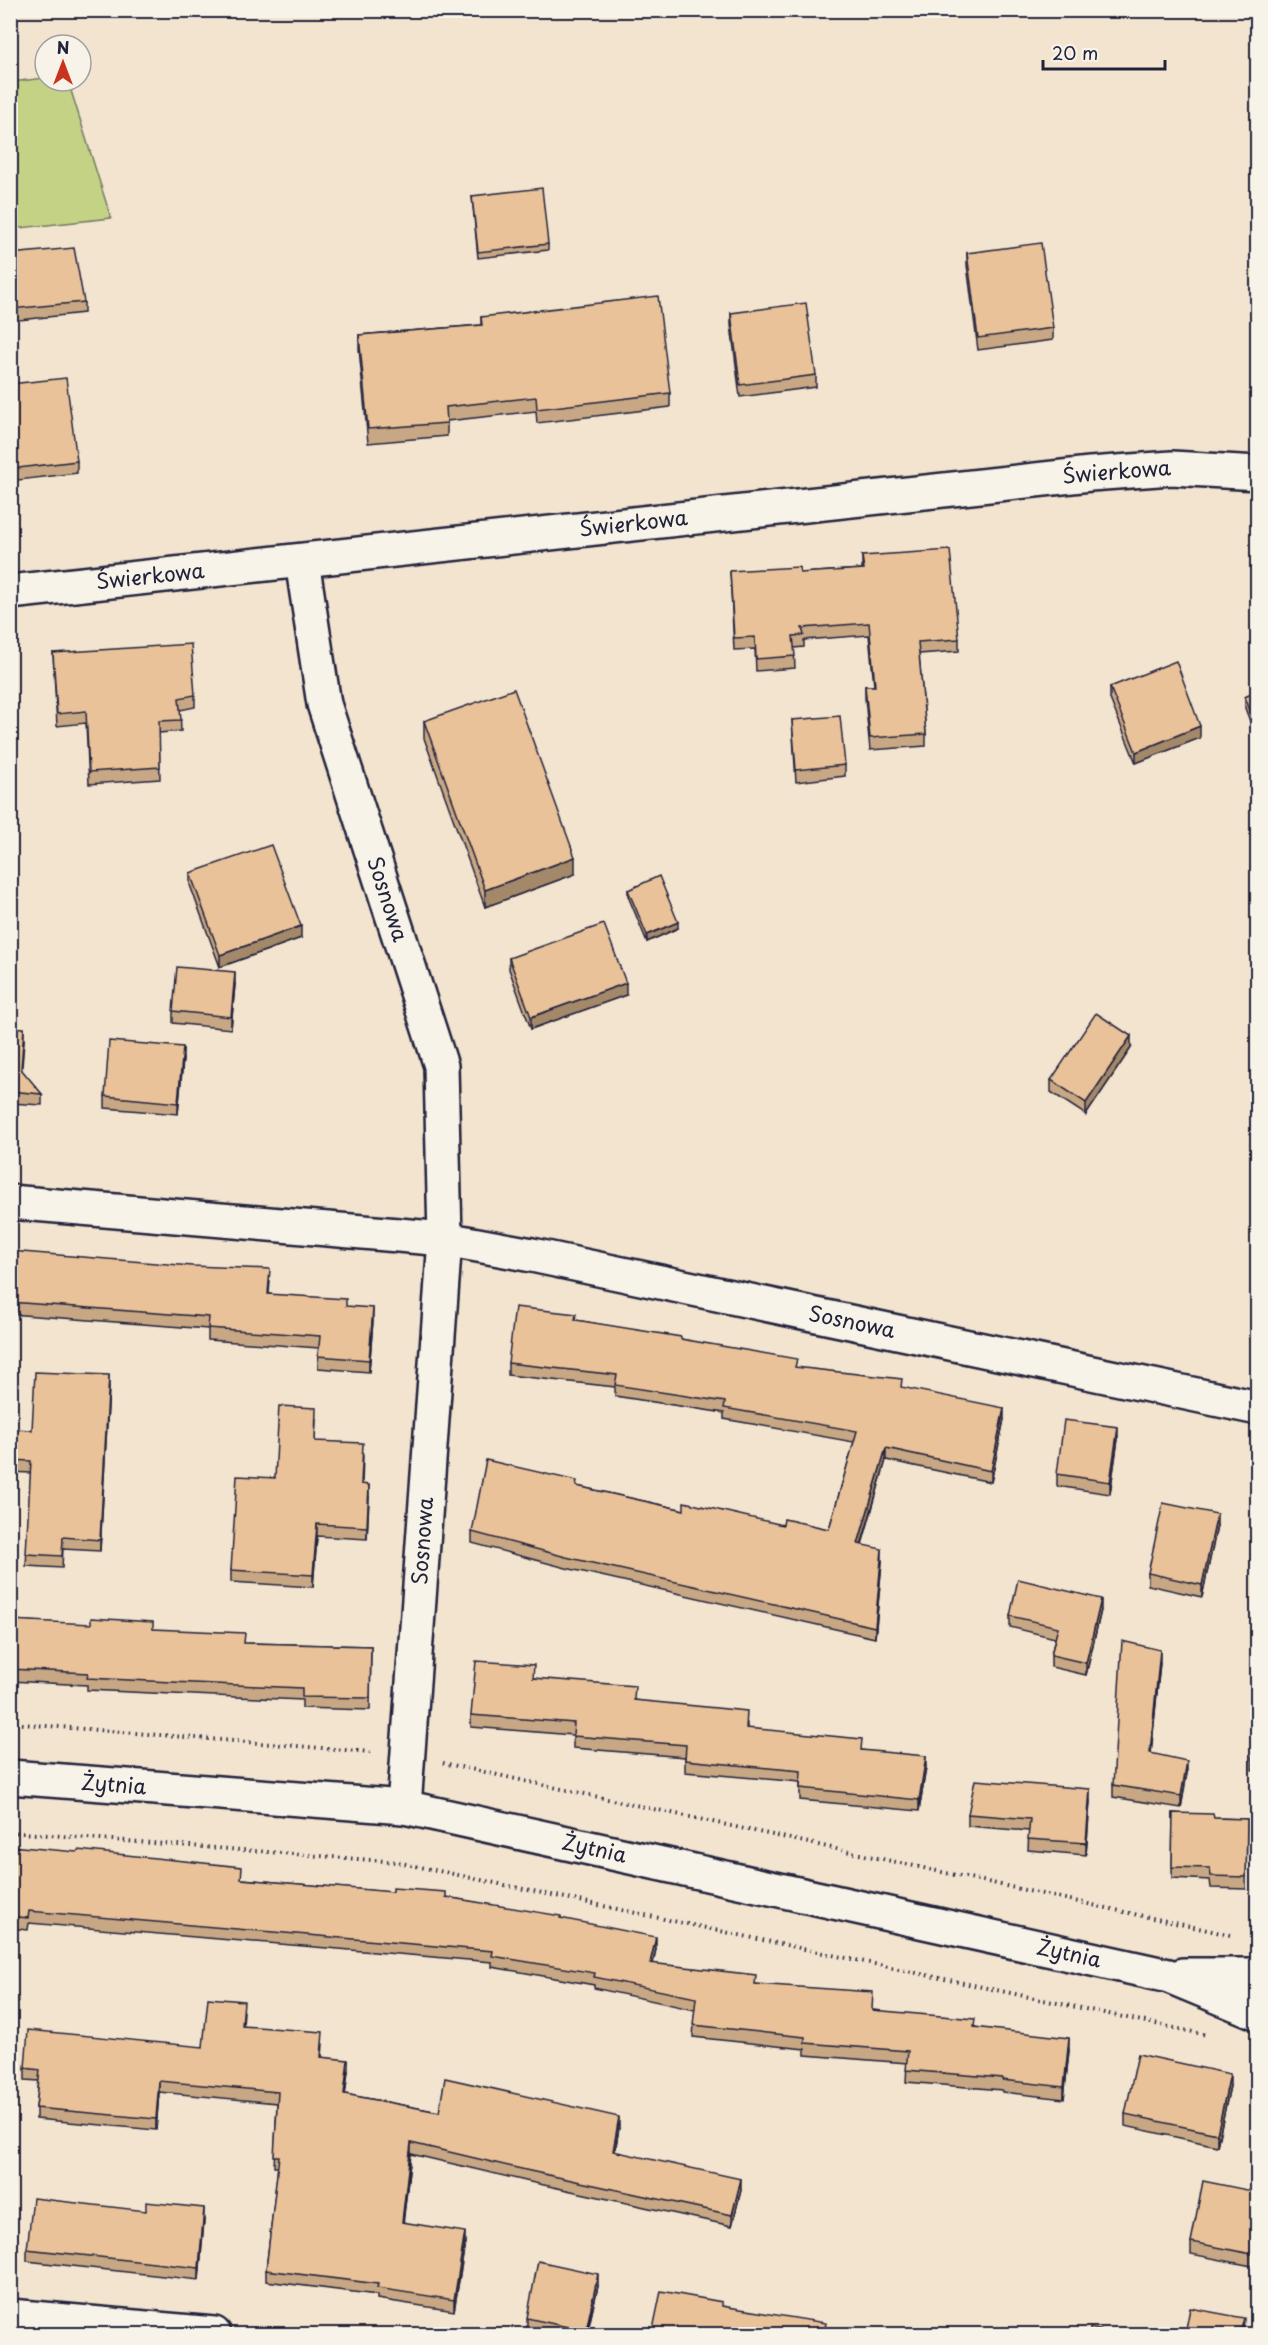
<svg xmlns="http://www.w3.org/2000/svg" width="1268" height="2345" viewBox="0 0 1268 2345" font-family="'Playpen Sans',sans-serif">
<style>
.green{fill:#c4d286;stroke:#737a60;stroke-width:1.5}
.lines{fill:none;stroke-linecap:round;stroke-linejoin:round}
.minor-casing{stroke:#22223b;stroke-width:38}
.tertiary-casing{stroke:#22223b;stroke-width:38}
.path{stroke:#22223b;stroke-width:4;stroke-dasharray:1.5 4.5;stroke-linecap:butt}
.minor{stroke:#f7f3e8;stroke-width:33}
.tertiary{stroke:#f7f3e8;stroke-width:33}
.wall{fill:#c8a784;stroke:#22223b;stroke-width:1.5}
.shaded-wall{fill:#a3886b;stroke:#22223b;stroke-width:1.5}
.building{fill:#e9c299;stroke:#22223b;stroke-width:1.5}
.labels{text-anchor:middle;stroke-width:4.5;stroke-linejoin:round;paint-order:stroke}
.street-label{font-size:21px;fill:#22223b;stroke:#f7f3e8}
</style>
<rect width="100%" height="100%" fill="#f3e4d0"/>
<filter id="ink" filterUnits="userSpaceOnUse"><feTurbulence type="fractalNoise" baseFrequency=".0167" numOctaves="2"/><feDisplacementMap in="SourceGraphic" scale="12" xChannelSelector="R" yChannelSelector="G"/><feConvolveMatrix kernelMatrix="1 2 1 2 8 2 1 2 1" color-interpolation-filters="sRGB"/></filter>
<g filter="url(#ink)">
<polygon class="green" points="45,78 45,81 68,81 111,218 11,229 11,82"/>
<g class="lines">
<g class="minor-casing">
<g id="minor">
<path id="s1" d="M302,561L324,704L441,1066L445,1239L404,1807"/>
<path id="s2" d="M10,592L1090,474L1172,468L1258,473"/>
<path id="s3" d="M10,1202L445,1239L532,1255L1258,1408"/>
<polyline points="10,2316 214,2334"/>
</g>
</g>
<g class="tertiary-casing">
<g id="tertiary">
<path id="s4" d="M10,1777L404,1807L1169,1976L1258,2013"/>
<polyline points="1183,1975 1258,1975"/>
</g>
</g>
<g class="path">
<polyline points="10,1723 371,1752"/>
<polyline points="443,1763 1230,1935"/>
<polyline points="10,1832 397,1862 1207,2035"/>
</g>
<use href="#minor" class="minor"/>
<use href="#tertiary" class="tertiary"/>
</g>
<g class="wall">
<polygon points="472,196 548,244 548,250 478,258"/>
<polygon points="967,253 1053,328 1053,340 978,350 967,265"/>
<polygon points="10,254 84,302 84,313 10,321"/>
<polygon points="731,313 816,375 816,387 740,397 731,325"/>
<polygon points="481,317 670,393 670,407 537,423 536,411 447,421 447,436 368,443 359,349 359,335 481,325"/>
<polygon points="10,384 77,461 77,473 10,481"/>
<polygon points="862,556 959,639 959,651 919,654 926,734 926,746 870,750 865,698 865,686 874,686 869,635 804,640 804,647 794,648 795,668 756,671 755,649 734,650 730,571 800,573 862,569"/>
<polygon points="53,653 195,695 195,707 180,710 181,731 159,733 160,779 89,784 86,723 57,726"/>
<polygon points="1110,687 1200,738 1136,763 1110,699"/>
<polygon points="1257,691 1257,740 1245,708 1245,697"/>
<polygon points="792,720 845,765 845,776 796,782"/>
<polygon points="424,721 575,874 485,907 424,738"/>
<polygon points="190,873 301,938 220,967 190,885"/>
<polygon points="628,890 678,928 647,942 628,896"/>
<polygon points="509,958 626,995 531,1029 509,969"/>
<polygon points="235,984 231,1029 173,1023 173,1011"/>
<polygon points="10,1027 24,1040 21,1070 42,1094 42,1105 10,1103"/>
<polygon points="1131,1048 1086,1115 1051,1092 1051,1080"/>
<polygon points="183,1059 178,1114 105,1108 105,1096"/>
<polygon points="10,1251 270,1281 269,1294 346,1306 373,1320 369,1372 318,1368 319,1348 208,1340 208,1329 10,1314"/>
<polygon points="576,1320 681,1339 797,1368 902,1388 1004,1419 991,1482 886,1460 862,1545 882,1561 875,1638 566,1568 472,1543 472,1532 577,1486 684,1510 783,1525 829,1529 854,1442 724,1419 724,1413 615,1396 615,1387 508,1375 508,1363"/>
<polygon points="109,1387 100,1551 63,1549 62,1568 26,1566 31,1473 10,1472 10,1429 32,1430"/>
<polygon points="316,1420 315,1441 363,1455 362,1485 369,1497 367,1539 317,1536 313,1587 231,1582 231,1570 275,1478"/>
<polygon points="1118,1439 1110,1494 1057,1486 1057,1474"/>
<polygon points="1217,1526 1202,1597 1148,1585 1148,1573"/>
<polygon points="1101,1610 1086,1675 1051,1667 1051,1655 1055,1638 1010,1627 1010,1616"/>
<polygon points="10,1620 153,1629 245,1643 371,1646 370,1710 302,1708 302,1700 87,1690 87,1685 10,1681"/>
<polygon points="1160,1662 1151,1753 1187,1773 1181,1808 1113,1797 1113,1785"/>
<polygon points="534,1678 635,1700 747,1723 747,1729 862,1750 926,1767 919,1811 800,1800 800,1782 685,1772 685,1757 573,1748 573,1735 471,1727 471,1715"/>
<polygon points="1257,1732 1257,1771 1252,1770 1252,1758"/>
<polygon points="1090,1801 1086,1855 1028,1850 1029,1831 968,1826 968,1814"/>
<polygon points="1173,1813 1214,1818 1247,1819 1246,1889 1211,1888 1210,1880 1172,1878"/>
<polygon points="10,1846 242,1879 446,1897 561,1918 656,1949 653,1964 756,1984 872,2010 975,2027 1069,2050 1064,2099 1002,2092 1002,2090 906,2082 907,2063 805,2055 805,2049 693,2037 695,2010 594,1988 594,1985 492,1967 492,1962 29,1923 28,1930 10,1928"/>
<polygon points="244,2012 243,2026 323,2044 322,2057 348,2071 345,2094 439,2112 619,2128 615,2152 741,2190 732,2226 530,2182 411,2154 403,2222 465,2243 454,2311 377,2299 377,2295 266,2281 266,2270 278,2167 274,2167 277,2103 159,2092 156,2130 36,2119 36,2108 39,2081 25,2080 25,2068 203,2047"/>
<polygon points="1230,2086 1217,2146 1125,2126 1125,2114"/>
<polygon points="1257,2192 1257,2267 1191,2254 1191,2242"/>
<polygon points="204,2220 199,2280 27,2261 27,2249"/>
<polygon points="598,2286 587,2334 549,2334 527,2330 527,2318"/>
</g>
<g class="shaded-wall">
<polygon points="1200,726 1200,738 1136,763 1136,752"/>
<polygon points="575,857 575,874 485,907 485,890"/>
<polygon points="678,922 678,928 647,942 647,935"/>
<polygon points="301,926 301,938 220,967 220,955"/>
<polygon points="235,972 235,984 231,1029 231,1017"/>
<polygon points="626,983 626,995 531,1029 531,1017"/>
<polygon points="24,1028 24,1040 21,1081 21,1069"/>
<polygon points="1131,1036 1131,1048 1086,1115 1086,1103"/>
<polygon points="183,1047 183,1059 178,1114 178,1103"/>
<polygon points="373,1308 373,1320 369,1372 369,1360"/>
<polygon points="109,1375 109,1387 100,1551 100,1540"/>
<polygon points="1004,1408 1004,1419 991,1482 991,1471"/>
<polygon points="1118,1427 1118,1439 1110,1494 1110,1482"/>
<polygon points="886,1448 886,1460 858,1556 858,1544"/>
<polygon points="369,1485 369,1497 367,1539 367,1527"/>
<polygon points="1217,1514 1217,1526 1202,1597 1202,1585"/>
<polygon points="317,1524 317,1536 313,1587 313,1575"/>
<polygon points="882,1549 882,1561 875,1638 875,1627"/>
<polygon points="1101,1599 1101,1610 1086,1675 1086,1663"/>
<polygon points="1160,1650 1160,1662 1150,1765 1150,1753"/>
<polygon points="926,1756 926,1767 919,1811 919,1800"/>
<polygon points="1187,1761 1187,1773 1181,1808 1181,1796"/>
<polygon points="1090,1789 1090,1801 1086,1855 1086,1843"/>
<polygon points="656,1937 656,1949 650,1975 650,1963"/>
<polygon points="1069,2038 1069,2050 1064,2099 1064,2087"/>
<polygon points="348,2060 348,2071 344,2105 344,2094"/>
<polygon points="1230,2074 1230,2086 1217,2146 1217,2134"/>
<polygon points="159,2081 159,2092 156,2130 156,2119"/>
<polygon points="619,2117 619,2128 613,2162 613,2151"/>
<polygon points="411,2143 411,2154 402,2233 402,2222"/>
<polygon points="741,2179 741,2190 732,2226 732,2215"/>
<polygon points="204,2208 204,2220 199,2280 199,2268"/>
<polygon points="465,2232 465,2243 454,2311 454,2300"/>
<polygon points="598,2274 598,2286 587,2334 586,2334"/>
<polygon points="1244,2318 1243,2334 1240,2334"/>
</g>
<g class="building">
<polygon points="542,188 548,244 478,252 472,196"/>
<polygon points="1041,243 1053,328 978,338 967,253"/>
<polygon points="74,248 84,302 10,309 10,254"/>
<polygon points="658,296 670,393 537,409 536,397 446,407 447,423 368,429 359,335 482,325 481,317"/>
<polygon points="806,303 816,375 740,385 731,313"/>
<polygon points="66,378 77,461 10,469 10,384"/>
<polygon points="950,550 959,639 918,642 926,734 870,738 865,686 875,686 869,623 802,628 804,635 793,636 795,656 756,659 755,637 734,638 730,571 799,567 800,573 864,569 862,556"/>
<polygon points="191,644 195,695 179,698 181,720 159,721 160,767 89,772 86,711 57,714 53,653"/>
<polygon points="1176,661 1200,726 1136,752 1110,687"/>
<polygon points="514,689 575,857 485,890 424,721"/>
<polygon points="1257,691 1257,728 1245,697"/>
<polygon points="840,716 845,765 796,770 792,720"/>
<polygon points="271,845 301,926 220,955 190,873"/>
<polygon points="659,876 678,922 647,935 628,890"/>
<polygon points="604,924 626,983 531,1017 509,958"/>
<polygon points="177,967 235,972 231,1017 173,1011"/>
<polygon points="1096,1013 1131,1036 1086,1103 1051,1080"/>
<polygon points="10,1027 24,1028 21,1069 42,1094 10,1091"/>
<polygon points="109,1041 183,1047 178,1103 105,1096"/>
<polygon points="10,1251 192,1266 270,1269 268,1294 346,1299 346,1306 373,1308 369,1360 318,1356 320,1336 208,1328 209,1317 10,1302"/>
<polygon points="515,1307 576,1314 575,1320 681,1337 681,1339 797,1359 795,1367 902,1379 901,1387 1004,1408 991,1471 886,1448 858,1544 882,1549 875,1627 566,1557 472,1532 486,1460 577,1481 576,1486 684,1510 684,1502 783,1525 784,1519 829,1529 857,1431 724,1408 725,1402 615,1385 617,1375 508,1363"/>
<polygon points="35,1372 109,1375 100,1540 63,1537 62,1556 26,1554 31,1461 10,1460 10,1429 32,1430"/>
<polygon points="279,1406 316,1408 315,1441 363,1443 361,1484 369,1485 367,1527 317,1524 313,1575 231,1570 237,1476 275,1478"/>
<polygon points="1064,1420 1118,1427 1110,1482 1057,1474"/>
<polygon points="1163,1503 1217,1514 1202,1585 1148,1573"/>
<polygon points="1018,1579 1101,1599 1086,1663 1051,1655 1058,1627 1010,1616"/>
<polygon points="91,1618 153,1622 153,1629 245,1633 244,1643 371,1646 370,1698 302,1697 302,1688 87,1678 88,1673 10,1669 10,1620 91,1624"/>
<polygon points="1122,1641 1160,1650 1150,1753 1187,1761 1181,1796 1113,1785"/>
<polygon points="476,1661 534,1665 533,1678 635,1686 634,1700 747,1711 746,1728 862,1739 861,1750 926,1756 919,1800 800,1788 801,1771 685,1760 686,1745 573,1736 574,1723 471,1715"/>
<polygon points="1257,1732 1257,1759 1252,1758"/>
<polygon points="975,1780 1090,1789 1086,1843 1028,1839 1030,1819 968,1814"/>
<polygon points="1173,1813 1213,1814 1214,1818 1247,1819 1246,1877 1211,1876 1210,1868 1172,1867"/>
<polygon points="10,1846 77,1852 78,1850 242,1867 241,1879 393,1892 393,1888 446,1892 446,1897 561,1916 560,1918 656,1937 650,1963 756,1975 755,1984 873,1992 872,2010 975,2019 974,2027 1069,2038 1064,2087 1002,2080 1002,2078 906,2070 908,2051 805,2043 805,2037 693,2025 696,1998 594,1977 595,1973 492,1956 493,1951 29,1911 28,1918 10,1916"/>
<polygon points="208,1998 244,2001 242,2026 323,2032 321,2057 348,2060 344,2094 439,2112 445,2078 619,2117 613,2151 741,2179 732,2215 530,2171 411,2143 402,2222 465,2232 454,2300 377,2288 378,2284 266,2270 279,2156 274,2156 278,2092 159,2081 156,2119 36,2108 40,2070 25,2068 28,2030 203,2047"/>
<polygon points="1138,2054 1230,2074 1217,2134 1125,2114"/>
<polygon points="1203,2181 1257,2192 1257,2255 1191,2242"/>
<polygon points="33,2198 146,2211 146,2202 204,2208 199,2268 27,2249"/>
<polygon points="538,2261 598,2274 586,2331 527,2318"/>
<polygon points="661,2291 722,2302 722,2306 826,2323 824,2334 652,2334"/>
<polygon points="1190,2308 1244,2318 1240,2334 1185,2334"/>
<polygon points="1090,2328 1119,2334 1090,2334"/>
</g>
</g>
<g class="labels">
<g class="street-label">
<text dy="7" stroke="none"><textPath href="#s2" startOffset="1113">Świerkowa</textPath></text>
<text dy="7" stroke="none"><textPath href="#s2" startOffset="627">Świerkowa</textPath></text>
<text dy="7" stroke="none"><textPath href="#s2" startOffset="141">Świerkowa</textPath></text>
<text dy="7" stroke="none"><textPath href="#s1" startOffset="350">Sosnowa</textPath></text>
<text dy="7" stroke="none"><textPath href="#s3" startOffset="852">Sosnowa</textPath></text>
<text transform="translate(423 1541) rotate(-86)" y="7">Sosnowa</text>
<text dy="7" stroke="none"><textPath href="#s4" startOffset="104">Żytnia</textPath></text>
<text dy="7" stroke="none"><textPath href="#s4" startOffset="590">Żytnia</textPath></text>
<text dy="7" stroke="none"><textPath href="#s4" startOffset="1076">Żytnia</textPath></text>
</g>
</g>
<rect width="1268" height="2345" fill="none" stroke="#f7f3e8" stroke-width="36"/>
<rect x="18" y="18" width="1232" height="2309" fill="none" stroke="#22223b" stroke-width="2" filter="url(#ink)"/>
<g transform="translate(63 63)"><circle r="28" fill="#f7f3e8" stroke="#a29fa3" stroke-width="1.5"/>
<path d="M0-4.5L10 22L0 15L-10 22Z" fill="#c8321e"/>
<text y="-9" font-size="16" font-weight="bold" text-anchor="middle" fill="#22223b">N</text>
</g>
<path d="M1043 60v9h122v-9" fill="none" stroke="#22223b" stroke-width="3"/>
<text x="1052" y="60" font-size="18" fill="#22223b" stroke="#f7f3e8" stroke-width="4.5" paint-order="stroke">20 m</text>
</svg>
